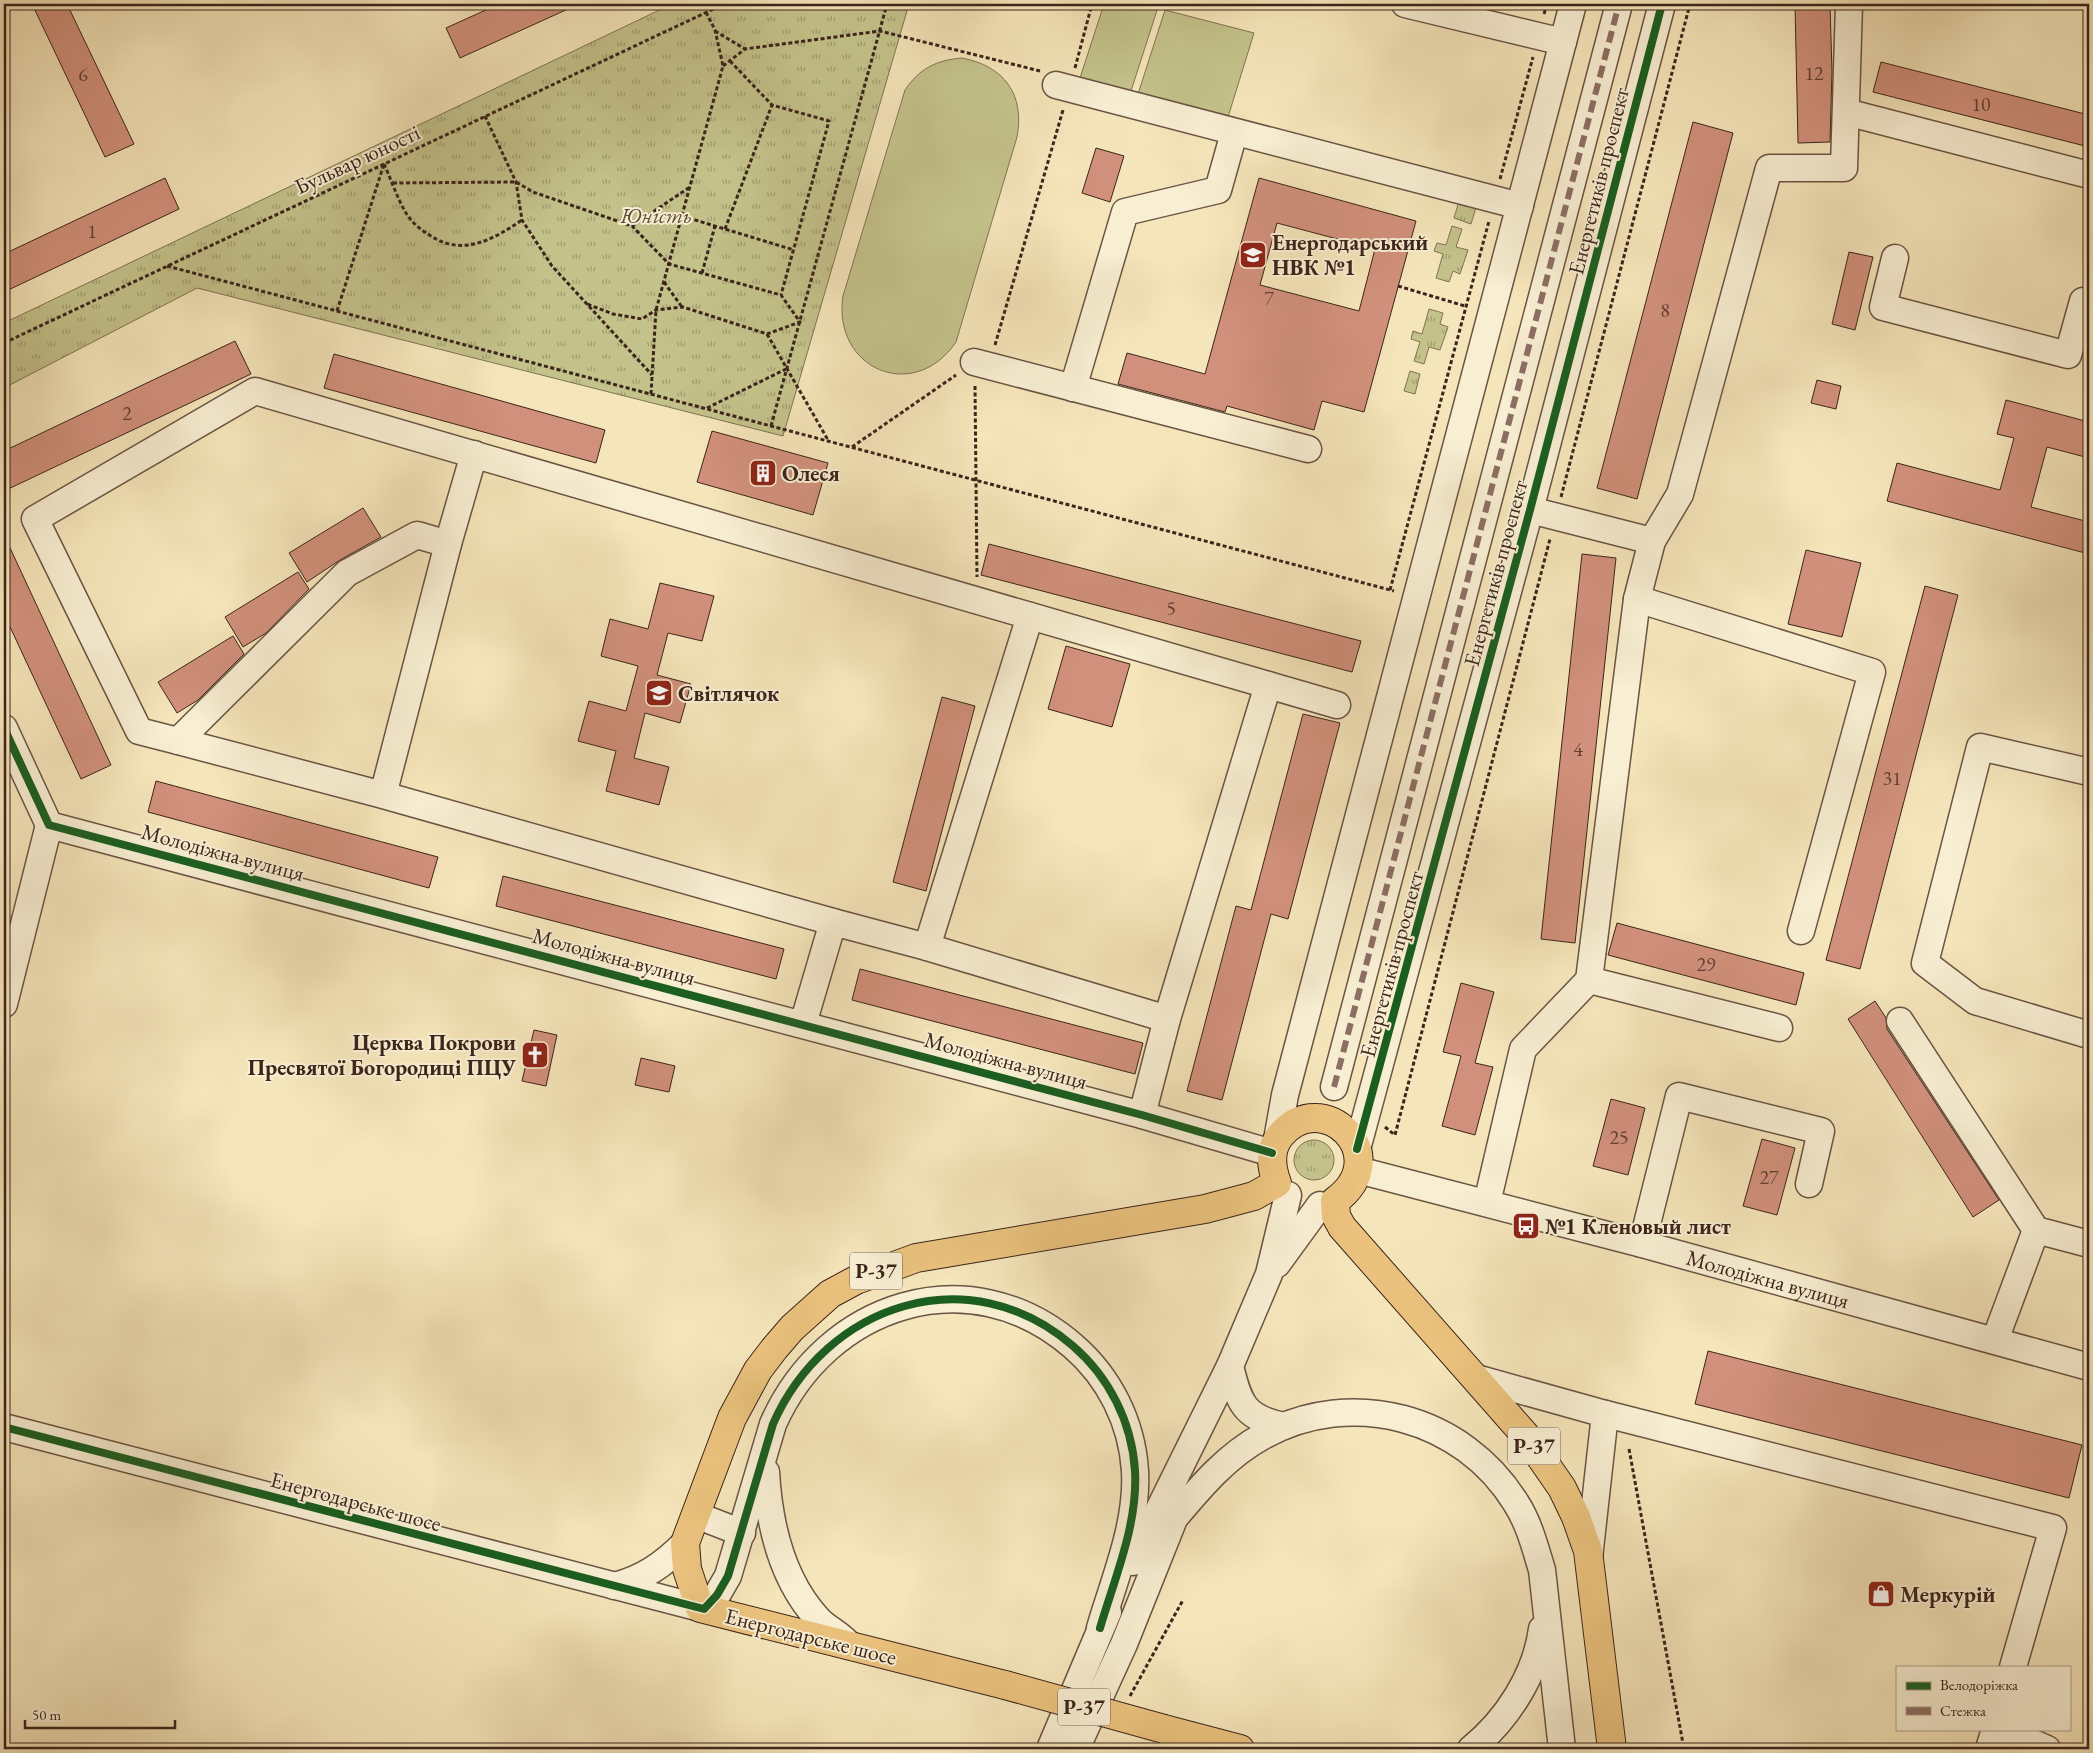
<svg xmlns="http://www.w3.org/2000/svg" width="2093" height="1753" viewBox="0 0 2093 1753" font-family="'EB Garamond',serif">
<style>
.grass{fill:url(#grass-tufts);stroke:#807353}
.pitch{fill:#c4c28b;stroke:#807353}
.building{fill:#d1907b;stroke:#3c241b;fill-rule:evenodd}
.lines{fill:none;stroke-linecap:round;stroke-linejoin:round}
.minor-casing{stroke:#6a5443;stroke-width:29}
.major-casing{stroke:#3c241b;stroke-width:30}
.path{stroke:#3c241b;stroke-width:3;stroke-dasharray:4 2.5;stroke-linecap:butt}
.minor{stroke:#f8eed2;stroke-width:26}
.major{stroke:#eac27d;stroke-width:28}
.major-bridge-casing{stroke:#3c241b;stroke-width:30;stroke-linecap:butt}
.major-bridge{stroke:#eac27d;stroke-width:28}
.quiet{stroke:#8d6e63;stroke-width:6;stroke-dasharray:12 6;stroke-linecap:butt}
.cycleway-casing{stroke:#f8eed2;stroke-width:11}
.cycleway{stroke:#1b5e20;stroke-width:8}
.labels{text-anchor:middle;stroke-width:4;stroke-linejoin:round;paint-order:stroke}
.number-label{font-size:20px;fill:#613f33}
.shield{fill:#f8eed2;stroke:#746152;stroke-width:1}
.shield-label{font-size:21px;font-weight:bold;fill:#3c241b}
.street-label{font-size:22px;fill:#3c241b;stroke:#f8eed2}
.park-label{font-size:22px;font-style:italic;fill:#5e4c37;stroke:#f8eed2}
.poi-label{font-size:22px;font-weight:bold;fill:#3c241b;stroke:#f8eed2;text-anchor:start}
</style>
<defs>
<pattern id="grass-tufts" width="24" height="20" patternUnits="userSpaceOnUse" patternTransform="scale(1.25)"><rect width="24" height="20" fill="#c4c28b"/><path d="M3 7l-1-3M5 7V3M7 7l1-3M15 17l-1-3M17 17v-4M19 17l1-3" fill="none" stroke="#a09d71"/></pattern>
</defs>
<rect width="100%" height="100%" fill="#f5e5ba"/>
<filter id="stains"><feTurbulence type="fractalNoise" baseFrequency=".004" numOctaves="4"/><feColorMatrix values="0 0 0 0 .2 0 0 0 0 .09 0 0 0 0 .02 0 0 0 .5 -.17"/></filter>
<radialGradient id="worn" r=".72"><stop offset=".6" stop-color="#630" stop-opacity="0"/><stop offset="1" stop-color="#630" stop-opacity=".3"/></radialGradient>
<g class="grass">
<polygon points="672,4 909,4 783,436 197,288 4,388 4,323"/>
<polygon points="1460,198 1477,204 1471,224 1454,218"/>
<polygon points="1452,226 1462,229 1456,247 1468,250 1460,274 1453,271 1449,282 1436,278 1443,254 1434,251 1437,243 1446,245"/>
<polygon points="1429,309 1443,313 1440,324 1448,327 1440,350 1429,347 1424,364 1414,361 1420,342 1411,339 1413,331 1422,334"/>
<polygon points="1410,371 1420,374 1415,394 1404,391"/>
<circle cx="1314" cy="1160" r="20"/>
</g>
<g class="pitch">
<polygon points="1104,4 1143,4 1158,7 1131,91 1080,78"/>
<polygon points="1165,10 1254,33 1228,117 1138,94"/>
<path d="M962,58C1004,66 1025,94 1017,137L956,342C914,404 832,369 843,296L905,90C919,69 936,60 962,58Z"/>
</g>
<g class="building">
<polygon points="32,4 67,4 134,144 105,157"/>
<polygon points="499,4 579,4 460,58 446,28"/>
<polygon points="1795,4 1830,4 1832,72 1830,142 1798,143"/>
<polygon points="1881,62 2089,115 2089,147 1873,92"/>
<polygon points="1693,122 1733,133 1637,499 1597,488"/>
<polygon points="1096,148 1124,156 1110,202 1082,193"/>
<polygon points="165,178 179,209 4,292 4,254"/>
<path d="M1259,178L1416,221L1364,412L1322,401L1314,430L1227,406L1225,412L1118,384L1127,353L1205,374ZM1277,223L1375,249L1359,311L1260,285Z"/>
<polygon points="1849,252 1873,257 1855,330 1832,324"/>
<polygon points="235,341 251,374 4,491 4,451"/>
<polygon points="334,354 605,430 596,463 324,388"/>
<polygon points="1817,380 1841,386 1836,409 1811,403"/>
<polygon points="2006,400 2089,422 2089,458 2047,447 2031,507 2089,522 2089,554 1887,501 1897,463 2000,490 2014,438 1997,434"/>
<polygon points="712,431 828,463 813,515 697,482"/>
<polygon points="363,508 381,537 340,560 307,582 289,553"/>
<polygon points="4,535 111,765 81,779 4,614"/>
<polygon points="989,544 1361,641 1352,672 981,575"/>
<polygon points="1806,550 1861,563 1842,637 1788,624"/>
<polygon points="1582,554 1616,558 1575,943 1541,939"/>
<polygon points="298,572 309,589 266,633 243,647 225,617"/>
<polygon points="660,583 714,596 702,641 668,633 657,675 691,684 680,723 645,713 634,758 669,767 659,805 606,791 616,751 578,741 589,701 626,711 638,666 601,656 610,619 648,629"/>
<polygon points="1925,586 1958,595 1860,969 1826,960"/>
<polygon points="233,636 244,654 198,700 177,713 158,682"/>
<polygon points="1066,646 1130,664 1112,727 1048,709"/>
<polygon points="942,697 975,706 926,891 893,882"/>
<polygon points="1303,714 1340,723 1288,919 1271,914 1222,1100 1187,1091 1236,906 1251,910"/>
<polygon points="156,781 438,857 429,888 148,812"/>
<polygon points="503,876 784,949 776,979 496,906"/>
<polygon points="1617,923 1804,973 1796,1005 1608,955"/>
<polygon points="860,969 1143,1043 1135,1074 852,1000"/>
<polygon points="1461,983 1494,992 1475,1063 1493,1067 1475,1135 1442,1126 1461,1056 1443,1052"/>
<polygon points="1875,1001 1886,1018 1887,1029 1999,1200 1973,1217 1848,1019"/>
<polygon points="534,1030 557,1035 546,1086 522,1081"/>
<polygon points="641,1058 675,1066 669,1092 635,1085"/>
<polygon points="1611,1099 1645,1108 1628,1175 1593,1166"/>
<polygon points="1762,1139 1795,1148 1777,1215 1743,1206"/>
<polygon points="1708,1351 2082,1445 2069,1498 1695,1404"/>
</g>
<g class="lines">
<g class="minor-casing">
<g id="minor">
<polyline points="1405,4 1563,42"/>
<polyline points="1056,85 1520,206"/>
<polyline points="1846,112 2089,175"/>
<polyline points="1895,258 1883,307 2068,355 2083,301 2089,302"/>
<polyline points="974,362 1308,449"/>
<polyline points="1073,388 1125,212 1218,190 1234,133"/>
<polyline points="1530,510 1652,541"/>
<polyline points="448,544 474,454"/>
<polyline points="1637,599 1872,672 1801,931"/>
<polyline points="1268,685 1337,705"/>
<polyline points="4,728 49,825 1142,1115 1272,1153"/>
<polyline points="178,741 139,731 35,519 255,391 1268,685 1167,1019 1142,1115"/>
<polyline points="2089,772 1980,747 1925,963 1975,1001 2089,1035"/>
<polyline points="383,795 178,741 347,573 417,535 448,544 383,795 833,922"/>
<polyline points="927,947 1030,616"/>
<polyline points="1589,980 1779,1028"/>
<polyline points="4,1004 49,825"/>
<polyline points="1900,1021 2036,1230 2089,1244"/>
<polyline points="803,1024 833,922 927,947 1167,1019"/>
<polyline points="1334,1087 1619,4"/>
<polyline points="1277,1140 1285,1095 1573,4"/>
<polyline points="1357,1149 1530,510 1662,4"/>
<path id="s1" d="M1358,1170L1642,1244L2089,1367"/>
<polyline points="1487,1203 1523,1049 1589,980 1637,599 1652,541 1680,494 1769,168 1844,168 1849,4"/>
<polyline points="1642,1244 1679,1096 1821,1131 1809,1184"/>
<polyline points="1277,1264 1320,1205"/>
<polyline points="1995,1340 2036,1230"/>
<path d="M1230,1366C1239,1403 1244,1418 1284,1426"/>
<polyline points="1476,1378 1598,1412 2053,1528 2013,1667"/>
<path d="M4,1427L704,1609L717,1595L728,1576L773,1424C826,1304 969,1256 1073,1346C1109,1377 1132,1422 1135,1471C1138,1524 1115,1577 1100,1628"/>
<path d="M766,1472C769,1524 781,1579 818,1619C827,1629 842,1635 850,1646"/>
<polyline points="696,1515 742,1533"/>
<path d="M1177,1515C1203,1484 1228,1455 1263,1436C1352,1387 1463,1417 1516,1503C1529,1523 1535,1547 1542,1570L1562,1749"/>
<polyline points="1589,1558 1605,1414"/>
<polyline points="1133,1562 1230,1366 1269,1274 1288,1195"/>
<path d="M614,1586C643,1579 664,1564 685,1543"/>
<polyline points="2001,1729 2047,1749"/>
<polyline points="1050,1749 1108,1612"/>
<polyline points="1076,1749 1124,1644 1182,1499"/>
<path d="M1471,1749C1507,1720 1536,1675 1542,1629"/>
<polyline points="1989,1749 1995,1729"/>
</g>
</g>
<g class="major-casing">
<g id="major">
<path d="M1005,1685L700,1608L687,1569L685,1543L732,1418L758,1370L774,1349L792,1328L830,1294L856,1280L916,1258L1205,1209L1254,1196L1277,1183C1271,1167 1269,1150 1280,1136C1322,1084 1397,1156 1335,1201L1336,1216L1342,1227L1526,1436L1562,1488L1576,1517L1588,1551L1612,1749"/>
<polyline points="1164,1729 1240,1749"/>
</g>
</g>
<g class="path">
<polyline points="1544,14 1547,4"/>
<polyline points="715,31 745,49"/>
<polyline points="730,61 772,105 829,121 781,295"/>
<polyline points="723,66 745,49 880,31 1040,71"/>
<polyline points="1075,68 1092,4"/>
<polyline points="485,116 516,182 522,220 552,266 652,375"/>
<path d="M384,164C391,179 397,198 406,213C412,223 421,230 431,236C463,257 494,239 522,220"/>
<polyline points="1500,179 1533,57"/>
<polyline points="393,183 516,182 533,192 632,226 669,264 781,295 800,322 767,334 683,307 656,310 642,319 613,314 587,304"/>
<polyline points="682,216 794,250"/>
<polyline points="632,226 690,187"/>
<polyline points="725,229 772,105"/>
<polyline points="167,266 1394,591"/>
<polyline points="702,273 715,226"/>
<polyline points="664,282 682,307"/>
<polyline points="1398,286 1465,306"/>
<polyline points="337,311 384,164"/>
<polyline points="767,334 828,440"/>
<polyline points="4,343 724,4"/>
<polyline points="995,345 1063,110"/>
<polyline points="975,386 977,577"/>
<polyline points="651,394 656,310 723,66 715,30 706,12"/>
<polyline points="707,408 786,369"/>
<polyline points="771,426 887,4"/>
<polyline points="852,447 956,375"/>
<polyline points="1561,497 1690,4"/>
<polyline points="1390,590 1489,221"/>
<polyline points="1385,1127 1395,1135 1550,539"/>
<polyline points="1629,1449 1684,1749"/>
<polyline points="1130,1696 1183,1600"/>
</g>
<use href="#minor" class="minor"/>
<use href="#major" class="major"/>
<g class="major-bridge-casing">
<polyline id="major-bridge" points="1005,1685 1164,1729"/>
</g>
<use href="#major-bridge" class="major-bridge"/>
<polyline class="quiet" points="1334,1087 1619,4"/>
<g class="cycleway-casing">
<g id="cycleway">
<polyline points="4,728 49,825 1142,1115 1272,1153"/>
<polyline points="1357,1149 1530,510 1662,4"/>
<path d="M4,1427L704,1609L717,1595L728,1576L773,1424C826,1304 969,1256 1073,1346C1109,1377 1132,1422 1135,1471C1138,1524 1115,1577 1100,1628"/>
</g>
</g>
<use href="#cycleway" class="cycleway"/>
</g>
<defs>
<g id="school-square" transform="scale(1.4375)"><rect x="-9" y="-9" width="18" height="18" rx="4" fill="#8f2418" stroke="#f8eed2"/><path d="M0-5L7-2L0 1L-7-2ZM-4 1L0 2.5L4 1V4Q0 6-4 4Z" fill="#fff"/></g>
<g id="building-square" transform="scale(1.4375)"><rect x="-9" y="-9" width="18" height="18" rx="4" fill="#8f2418" stroke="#f8eed2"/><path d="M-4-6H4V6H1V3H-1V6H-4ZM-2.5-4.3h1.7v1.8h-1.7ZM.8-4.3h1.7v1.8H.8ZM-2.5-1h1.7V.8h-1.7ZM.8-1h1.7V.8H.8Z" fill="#fff"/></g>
<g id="church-square" transform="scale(1.4375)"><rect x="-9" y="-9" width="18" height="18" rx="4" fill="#8f2418" stroke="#f8eed2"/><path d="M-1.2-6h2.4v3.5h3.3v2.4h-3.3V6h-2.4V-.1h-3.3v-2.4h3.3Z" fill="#fff"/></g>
<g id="bus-square" transform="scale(1.4375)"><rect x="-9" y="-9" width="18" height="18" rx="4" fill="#8f2418" stroke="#f8eed2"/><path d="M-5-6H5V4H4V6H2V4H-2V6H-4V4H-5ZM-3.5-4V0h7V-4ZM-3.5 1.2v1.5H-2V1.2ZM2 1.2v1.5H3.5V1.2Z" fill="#fff"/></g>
<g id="shop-square" transform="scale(1.4375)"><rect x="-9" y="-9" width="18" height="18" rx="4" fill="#8f2418" stroke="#f8eed2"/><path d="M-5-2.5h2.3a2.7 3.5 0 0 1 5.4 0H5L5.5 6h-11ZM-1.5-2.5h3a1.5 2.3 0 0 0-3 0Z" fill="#fff"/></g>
</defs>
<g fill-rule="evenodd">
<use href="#school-square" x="1253" y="255"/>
<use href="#building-square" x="763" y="473"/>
<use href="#school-square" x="659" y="693"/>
<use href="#church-square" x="535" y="1055"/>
<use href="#bus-square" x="1526" y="1226"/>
<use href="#shop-square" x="1881" y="1594"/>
</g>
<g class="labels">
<g class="number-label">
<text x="1814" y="80">12</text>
<text x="83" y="81">6</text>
<text x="1981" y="111">10</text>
<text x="92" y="238">1</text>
<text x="1269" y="305">7</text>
<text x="1665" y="317">8</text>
<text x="127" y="420">2</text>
<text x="1171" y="615">5</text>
<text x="1578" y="756">4</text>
<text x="1892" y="785">31</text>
<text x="1706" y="971">29</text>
<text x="1619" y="1144">25</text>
<text x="1769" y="1184">27</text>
</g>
<g class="shield">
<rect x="850" y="1252.5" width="52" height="37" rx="4"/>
<rect x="1508" y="1427.5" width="52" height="37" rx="4"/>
<rect x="1058" y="1688.5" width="52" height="37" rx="4"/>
</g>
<g class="shield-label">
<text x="876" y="1278">Р-37</text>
<text x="1534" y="1453">Р-37</text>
<text x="1084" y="1714">Р-37</text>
</g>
<g class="street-label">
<text transform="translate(357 159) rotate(-25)" y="8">Бульвар юності</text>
<text transform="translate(1598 181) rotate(-76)" y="8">Енергетиків проспект</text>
<text transform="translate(1495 573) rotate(-75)" y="8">Енергетиків проспект</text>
<text transform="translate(223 852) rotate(15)" y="8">Молодіжна вулиця</text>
<text transform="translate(614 956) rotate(15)" y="8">Молодіжна вулиця</text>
<text transform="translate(1391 964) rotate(-75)" y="8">Енергетиків проспект</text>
<text transform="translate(1006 1060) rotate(15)" y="8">Молодіжна вулиця</text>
<text dy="8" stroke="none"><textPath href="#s1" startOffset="424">Молодіжна вулиця</textPath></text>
<text transform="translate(356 1501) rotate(15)" y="8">Енергодарське шосе</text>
<text transform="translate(811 1636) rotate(14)" y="8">Енергодарське шосе</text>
</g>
<g class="park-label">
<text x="656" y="223">Юність</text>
</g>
<g class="poi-label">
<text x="1272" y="250">Енергодарський<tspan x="1272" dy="25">НВК №1</tspan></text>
<text x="782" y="481">Олеся</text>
<text x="678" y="701">Світлячок</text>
<text x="516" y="1050" text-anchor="end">Церква Покрови<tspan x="516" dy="25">Пресвятої Богородиці ПЦУ</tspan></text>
<text x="1545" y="1234">№1 Кленовый лист</text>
<text x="1900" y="1602">Меркурій</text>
</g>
</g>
<rect width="2093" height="1753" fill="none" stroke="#f5e5ba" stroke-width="20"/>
<rect x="5" y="5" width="2083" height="1743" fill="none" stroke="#3c241b" stroke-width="2.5"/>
<rect x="10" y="10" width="2073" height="1733" fill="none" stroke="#3c241b"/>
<rect x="1896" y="1666" width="175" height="65" fill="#f8eed2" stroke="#ad9d89"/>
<rect x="1906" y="1682" width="25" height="8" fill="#1b5e20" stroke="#ad9d89"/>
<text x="1940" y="1690" font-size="15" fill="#3c241b">Велодоріжка</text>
<rect x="1906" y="1707" width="25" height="8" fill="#8d6e63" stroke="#ad9d89"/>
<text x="1940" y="1716" font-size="15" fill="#3c241b">Стежка</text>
<path d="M25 1720v8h150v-8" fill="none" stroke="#3c241b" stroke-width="2.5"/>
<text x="32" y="1720" font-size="15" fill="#3c241b" stroke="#f8eed2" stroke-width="4" paint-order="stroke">50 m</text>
<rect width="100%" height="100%" filter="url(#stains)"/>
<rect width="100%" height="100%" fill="url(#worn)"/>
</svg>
